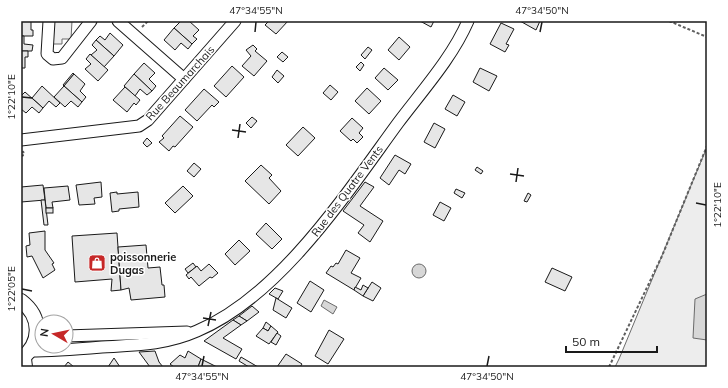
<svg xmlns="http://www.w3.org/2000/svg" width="728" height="388" viewBox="0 0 728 388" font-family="Mulish,sans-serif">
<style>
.built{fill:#ededed;stroke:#6a6a6a}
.water{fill:#d7d7d7;stroke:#6a6a6a}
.building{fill:#e6e6e6;stroke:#1a1a1a}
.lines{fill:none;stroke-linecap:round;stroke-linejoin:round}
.minor-casing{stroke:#1a1a1a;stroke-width:13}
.tertiary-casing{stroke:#1a1a1a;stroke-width:16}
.trunk-casing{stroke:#1a1a1a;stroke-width:20}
.path{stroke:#5f5f5f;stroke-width:2;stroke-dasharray:3 2;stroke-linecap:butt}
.minor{stroke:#fff;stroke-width:11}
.tertiary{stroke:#fff;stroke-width:14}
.trunk{stroke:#fff;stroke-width:18}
.ticks{fill:none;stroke:#1a1a1a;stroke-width:1.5}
.labels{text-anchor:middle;stroke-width:3;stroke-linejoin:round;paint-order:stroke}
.street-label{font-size:11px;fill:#1a1a1a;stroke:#fff}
.poi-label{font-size:11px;font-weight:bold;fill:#1a1a1a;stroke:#fff;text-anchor:start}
.neatline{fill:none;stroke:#1a1a1a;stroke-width:1.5}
.ticks-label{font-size:10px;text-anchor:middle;fill:#1a1a1a}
</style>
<rect width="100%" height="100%" fill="#fff"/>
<g class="built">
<polygon points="53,21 72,21 71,39 62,39 62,44 52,44"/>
<polygon points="707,147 707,367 615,367 619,359"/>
</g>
<g class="water">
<circle cx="419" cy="271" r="7"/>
<polygon points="707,294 707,340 693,338 695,299"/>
<polygon points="324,300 337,307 333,314 321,306"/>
</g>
<g class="building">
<polygon points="21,21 31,21 31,30 33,30 33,36 21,36"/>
<polygon points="181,21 189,21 199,30 193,36 197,39 192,44 174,28"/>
<polygon points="269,21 288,21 276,34 265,25"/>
<polygon points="420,21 434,21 431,27"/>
<polygon points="520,21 540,21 536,30"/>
<polygon points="501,23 514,29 506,44 509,45 505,52 490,44"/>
<polygon points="174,28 192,44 188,49 181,43 175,50 164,40"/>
<polygon points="110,33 123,45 114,56 96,40 100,36 105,40"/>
<polygon points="21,36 24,36 24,44 33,45 32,51 21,51"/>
<polygon points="399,37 410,47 399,60 388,50"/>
<polygon points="96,40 114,56 104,67 91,55 97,50 92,45"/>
<polygon points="253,45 257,49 255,51 267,61 254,76 242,66 251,56 246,50"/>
<polygon points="368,47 372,50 365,59 361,55"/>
<polygon points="21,51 28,51 28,57 25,57 25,68 21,68"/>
<polygon points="282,52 288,57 283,62 277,57"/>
<polygon points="90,54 108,70 98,81 85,69 91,64 86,59"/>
<polygon points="361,62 364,65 360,71 356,67"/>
<polygon points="144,63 155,73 149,79 156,86 152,91 134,74"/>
<polygon points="232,66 244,77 226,97 214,86"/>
<polygon points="384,68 398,80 388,90 375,78"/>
<polygon points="480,68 497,76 489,91 473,82"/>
<polygon points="277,70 284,76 278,83 272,77"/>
<polygon points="73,73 74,74 64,86 63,85"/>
<polygon points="74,74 85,84 80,91 86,97 82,102 64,86"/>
<polygon points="134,74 152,91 147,95 140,89 135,96 124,86"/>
<polygon points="330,85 338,92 331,100 323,93"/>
<polygon points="42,86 60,103 56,107 49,101 43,108 32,98"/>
<polygon points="64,86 82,102 78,107 71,101 65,107 54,97"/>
<polygon points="125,87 140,100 136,105 134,103 127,112 113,100"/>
<polygon points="367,88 381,101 369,114 355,101"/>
<polygon points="204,89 219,102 214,107 212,105 197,121 185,110"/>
<polygon points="25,92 43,108 39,113 32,107 26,113 21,109 21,96"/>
<polygon points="453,95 465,102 457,116 445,109"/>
<polygon points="180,116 193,127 175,147 173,146 169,151 159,142 164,138 162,136"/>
<polygon points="252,117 257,121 251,128 246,123"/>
<polygon points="352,118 363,128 359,133 363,137 357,143 353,139 351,141 340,131"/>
<polygon points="434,123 445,129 435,148 424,142"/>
<polygon points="303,127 315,138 298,156 286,145"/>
<polygon points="147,138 152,143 147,147 143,143"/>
<polygon points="395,155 411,164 405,174 399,170 389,185 380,178"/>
<polygon points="194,163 201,169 194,177 187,171"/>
<polygon points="261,165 272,175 269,178 281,191 269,204 245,181"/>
<polygon points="477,167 483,171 481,174 475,170"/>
<polygon points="101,182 102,197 94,198 95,204 79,205 76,185"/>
<polygon points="365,182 374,187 360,206 383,221 370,242 358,233 364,225 343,211"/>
<polygon points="43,185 45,200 21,202 21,187"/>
<polygon points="68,186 70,200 52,202 53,208 46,208 44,188"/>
<polygon points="183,186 193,196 175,213 165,203"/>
<polygon points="456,189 465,193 462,198 454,193"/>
<polygon points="117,192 117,194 138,192 139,207 119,209 119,211 112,212 110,193"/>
<polygon points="528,193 531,195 527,202 524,201"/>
<polygon points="41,200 45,200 48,225 44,225"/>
<polygon points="440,202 451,208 444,221 433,215"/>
<rect x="46" y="208" width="7" height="5"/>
<polygon points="266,223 282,239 272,249 256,234"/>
<polygon points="45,231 45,250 54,263 52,264 55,270 43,278 32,256 27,257 26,246 30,245 29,233"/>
<polygon points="117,233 121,290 111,291 112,279 75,282 72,236"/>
<polygon points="239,240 250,251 235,265 225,254"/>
<polygon points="146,245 148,268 160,267 162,285 164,285 165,297 131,300 129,288 121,290 118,247"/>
<polygon points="346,250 360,258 351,273 361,278 354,290 326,273 331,266 333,267 336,263 338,264"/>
<polygon points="193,263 196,267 188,273 185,269"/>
<polygon points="209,264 218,273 212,278 210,277 199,286 191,277 189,279 186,275 197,266 201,271"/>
<polygon points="552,268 572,277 565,291 545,282"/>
<polygon points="310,281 324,290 311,312 297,303"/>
<polygon points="372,282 381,288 373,301 363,296"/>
<polygon points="363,285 368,288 363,296 354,290 355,287 361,290"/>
<polygon points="275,288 283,291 278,299 269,294"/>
<polygon points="276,298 292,308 286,318 273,310"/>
<polygon points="252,306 259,312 247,321 239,316"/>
<polygon points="239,316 247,321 241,325 233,320"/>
<polygon points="233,320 241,325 223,338 242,349 236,359 204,341"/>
<polygon points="266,322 271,326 268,331 263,328"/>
<polygon points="271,326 278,332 269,344 256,336 263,328 268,331"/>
<polygon points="329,330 344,339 328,364 315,356"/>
<polygon points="277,333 281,336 276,345 271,342"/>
<polygon points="155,351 159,362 163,367 150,367 139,352"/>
<polygon points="188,351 201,359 198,367 174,367 170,364 180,355 185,358"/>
<polygon points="286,354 302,364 300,367 277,367"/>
<polygon points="241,357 258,367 249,367 239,361"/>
<polygon points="114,358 120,367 108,367"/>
<polygon points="201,359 217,367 198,367"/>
<polygon points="68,362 74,367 64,367"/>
</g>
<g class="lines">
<g class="minor-casing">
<g id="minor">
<polyline points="49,21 47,54 53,59 62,58 91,21"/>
<polyline points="118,21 184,79"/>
<polyline points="21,140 139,126 148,120 235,21"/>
<polyline points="66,336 187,332"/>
<path d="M30,351C54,351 78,349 102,347C136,345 165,345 197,331C280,296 346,194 398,123C422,91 452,58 468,21"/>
</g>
</g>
<g class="tertiary-casing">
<path id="tertiary" d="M21,301C42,317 42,343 21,359"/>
</g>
<g class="trunk-casing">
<polyline id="trunk" points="22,359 23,367"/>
</g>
<g class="path">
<polyline points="669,21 707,37"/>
<polyline points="142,27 148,21"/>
<polyline points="21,156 24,155 23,151"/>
<polyline points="609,367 662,256 707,146"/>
</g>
<use href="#minor" class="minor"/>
<use href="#tertiary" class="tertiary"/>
<use href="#trunk" class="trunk"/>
</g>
<path class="ticks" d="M255,32L256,22M540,32L542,22M22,97L32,98M232,130L246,132M238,138L240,124M510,174L524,176M516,182L518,168M696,203L706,205M22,289L32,291M203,318L216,320M208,326L211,312M202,366L204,356M487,366L489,356"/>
<defs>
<g id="shop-square" transform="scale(0.9)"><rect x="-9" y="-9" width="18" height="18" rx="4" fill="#c62828" stroke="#fff"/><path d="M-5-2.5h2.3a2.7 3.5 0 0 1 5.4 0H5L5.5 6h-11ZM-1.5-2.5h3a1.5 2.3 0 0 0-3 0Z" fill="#fff"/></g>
</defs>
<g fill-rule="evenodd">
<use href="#shop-square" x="97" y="263"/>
</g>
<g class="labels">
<g class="street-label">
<text transform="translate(180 83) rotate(-48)" y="4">Rue Beaumarchais</text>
<text transform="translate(347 191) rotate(-53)" y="4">Rue des Quatre Vents</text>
</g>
<g class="poi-label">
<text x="110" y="261">poissonnerie<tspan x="110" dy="13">Dugas</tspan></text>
</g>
</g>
<rect width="728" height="388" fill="none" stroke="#ffffff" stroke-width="44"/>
<g transform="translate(54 334) rotate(279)"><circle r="19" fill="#ffffff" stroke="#a3a3a3"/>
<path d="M0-3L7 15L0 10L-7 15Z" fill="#c62828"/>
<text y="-6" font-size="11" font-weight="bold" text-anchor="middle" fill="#1a1a1a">N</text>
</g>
<path d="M566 346v6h91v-6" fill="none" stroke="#1a1a1a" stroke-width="2"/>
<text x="572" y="346" font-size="12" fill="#1a1a1a" stroke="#ffffff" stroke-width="3" paint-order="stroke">50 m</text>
<rect x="22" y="22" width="684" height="344" class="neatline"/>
<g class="ticks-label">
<text x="256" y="14">47°34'55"N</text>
<text x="542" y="14">47°34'50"N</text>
<text transform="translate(11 97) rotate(-90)" y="4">1°22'10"E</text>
<text transform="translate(717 205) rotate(-90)" y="4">1°22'10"E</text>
<text transform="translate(11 289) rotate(-90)" y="4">1°22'05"E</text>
<text x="202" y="380">47°34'55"N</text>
<text x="487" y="380">47°34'50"N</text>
</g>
</svg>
